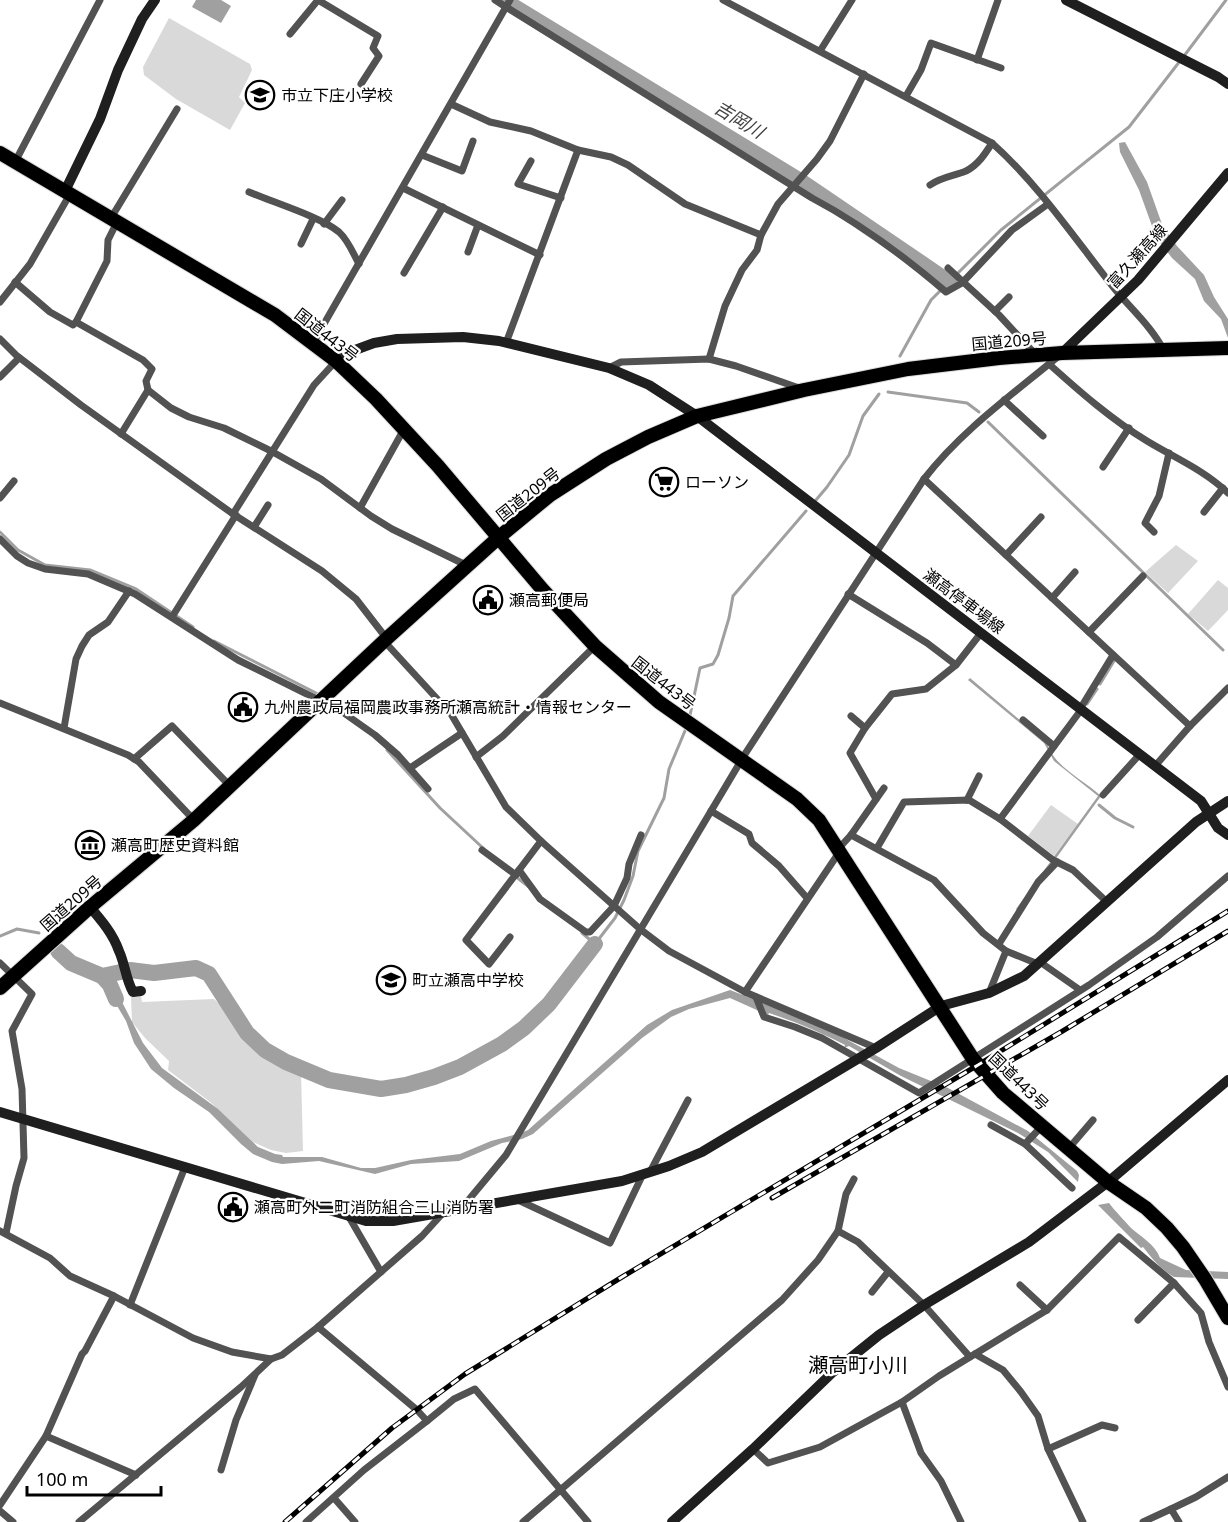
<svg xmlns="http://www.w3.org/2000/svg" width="1228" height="1522" viewBox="0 0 1228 1522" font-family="'Noto Sans','Noto Sans JP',sans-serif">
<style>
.green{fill:#d9d9d9}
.water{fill:#a0a0a0}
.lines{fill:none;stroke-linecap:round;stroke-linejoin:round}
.stream{stroke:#a0a0a0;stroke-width:3}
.river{stroke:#a0a0a0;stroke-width:16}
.highway-casing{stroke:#dbdbdb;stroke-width:16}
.street{stroke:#525252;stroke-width:7}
.secondary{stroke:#1f1f1f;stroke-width:10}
.highway{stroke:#000;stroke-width:14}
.rail-casing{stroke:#000;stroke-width:5}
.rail{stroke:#fff;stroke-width:3;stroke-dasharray:9;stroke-linecap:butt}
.labels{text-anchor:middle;stroke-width:4.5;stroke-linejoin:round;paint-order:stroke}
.poi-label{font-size:16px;fill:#000;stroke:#fff;text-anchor:start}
.street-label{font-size:16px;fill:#000;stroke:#fff}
.water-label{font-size:18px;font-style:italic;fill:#414141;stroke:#fff}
.quarter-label{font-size:20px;fill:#000;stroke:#fff}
</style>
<rect width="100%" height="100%" fill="#fff"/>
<g class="green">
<polygon points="169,18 250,64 252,70 239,97 245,103 230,130 176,99 144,75 143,67"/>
<polygon points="1176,545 1198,561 1168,593 1145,572"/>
<polygon points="1218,580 1228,588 1228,610 1208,631 1188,614"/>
<polygon points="1051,805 1078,824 1054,856 1028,836"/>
<path d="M141,996L142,1002L214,999C224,1007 229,1019 237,1029C254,1050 278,1060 301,1071L303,1151L286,1153L271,1150L253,1142L210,1102L168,1070L169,1061L145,1038L132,1022L131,997Z"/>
</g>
<g class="water">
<polygon points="196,0 221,0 231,6 221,23 192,7"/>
<polygon points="1125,142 1147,182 1163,227 1177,246 1204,275 1214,297 1228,319 1228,338 1221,319 1204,301 1195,279 1172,258 1156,237 1139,190 1120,152 1119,143"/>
<path d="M970,678L1047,743C1055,768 1083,779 1101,796L1018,911L1016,909L1098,796L1054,761L1044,743L968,680Z"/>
<path d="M107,977L121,1000L143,1043L162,1068L218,1109L258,1147L275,1154L282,1155L283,1157H322L361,1168H375L411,1160L460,1154L491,1141L521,1133L528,1130L647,1025L672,1010L730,990L822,1026L899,1068L948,1088L1028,1131L1077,1171L1079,1175L1078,1182L1048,1152L1018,1133L901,1076L849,1046L844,1048L845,1045C820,1032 796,1022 769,1013L768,1015L730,998L689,1009L671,1017L642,1038L533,1134L522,1139L502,1143L459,1161L411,1164L375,1174L319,1161L282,1164L272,1162L253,1154L241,1144L209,1112L174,1088L151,1069L134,1043L126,1021L103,982Z"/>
<path d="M1109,1203C1115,1211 1124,1220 1131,1228C1141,1237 1155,1244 1160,1258L1186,1270L1228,1272V1279L1174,1277C1160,1269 1151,1257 1143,1247L1141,1248L1098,1205Z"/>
</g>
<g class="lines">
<g class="stream">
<polyline points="1184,56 1226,0"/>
<polyline points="900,356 931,300 1001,230 1129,127 1180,61"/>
<polyline points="888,392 967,403 979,412"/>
<polyline points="988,422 1223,650"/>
<polyline points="816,500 827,487 849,455 863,416 879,394"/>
<polyline points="0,532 18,550 45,565 90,570 136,589 193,627"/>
<polyline points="214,641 320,695"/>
<polyline points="1100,684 1114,661"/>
<polyline points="1087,704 1097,689"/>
<polyline points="689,720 700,668 713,664 718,655 729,618 733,596 806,511"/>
<polyline points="387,750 440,808 483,848"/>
<polyline points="1099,805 1115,818 1133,827"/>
<polyline points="515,876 529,887"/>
<polyline points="582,933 595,944 615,918 624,900 633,876 638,851 664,798 669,769 687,726"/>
<polyline points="0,936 17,929 39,933"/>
</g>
<g class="river">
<polyline points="503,0 802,182 949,282"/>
<polyline points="58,951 71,963 102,976 130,970 154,973 196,968 209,974 247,1033 265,1050 286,1062 329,1080 381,1089 406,1085 434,1077 460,1067 502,1044 524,1028 549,1004 595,944"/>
<polyline points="102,976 110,985 116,999"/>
</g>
<g class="highway-casing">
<g id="highway">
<polyline points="0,153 275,315 336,361 376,399 438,466 542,589 595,646 659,702 797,799 819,820 973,1059 1003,1093 1108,1182 1146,1208 1167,1228 1183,1247 1205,1279 1228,1318"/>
<polyline points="0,988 90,907 194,820 384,641 498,538 550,495 606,459 648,437 697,416 804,390 908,369 999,358 1062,353 1228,348"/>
</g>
</g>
<g class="street">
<polyline points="318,0 378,36 373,48 379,56 361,84"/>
<path d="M495,0L812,198C861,224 904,256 946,292L962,283L1012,230L1048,204"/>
<path d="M723,0L992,143C1039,185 1075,239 1114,288C1130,308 1151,326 1163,349"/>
<polyline points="290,34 318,0"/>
<polyline points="820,51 852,0"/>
<polyline points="977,60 998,0"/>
<polyline points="906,96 921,70 931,43 1001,68"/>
<polyline points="451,104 490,122 531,131 578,150 611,157 628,165 685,204 761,235"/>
<polyline points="422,155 462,171 473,141"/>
<polyline points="531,161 518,184 561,198"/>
<polyline points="15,162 100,0"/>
<path d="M930,185C941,177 954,176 966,171C978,165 985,154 992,143"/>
<polyline points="403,188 540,255"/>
<path d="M249,192C272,202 321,217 339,232C348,240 353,253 359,264"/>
<polyline points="111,218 177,109"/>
<polyline points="117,222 108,240 107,261 76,322 143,360 152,369 146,381 148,390 171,408 189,417 224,428 271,451 321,479 371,516 392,529 468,566"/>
<polyline points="324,224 342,200"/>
<polyline points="301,244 313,219"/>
<polyline points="468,252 478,225"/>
<polyline points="948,268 999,315 1036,355"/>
<polyline points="404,273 443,207"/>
<polyline points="15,282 50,312 73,325 76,322"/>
<polyline points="0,302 30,264 70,194"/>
<polyline points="995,311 1009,297"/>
<polyline points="0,339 16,355 81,405 233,514 322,571 356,599 387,639"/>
<polyline points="313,343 510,0"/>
<polyline points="506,343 578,150"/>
<polyline points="709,359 725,306 742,270 757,250 761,235 778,204 817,159 830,141 864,74"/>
<path d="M1049,364C1079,391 1112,420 1147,441C1175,458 1204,470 1228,493"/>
<polyline points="609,368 621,362 709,359 736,366 799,388"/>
<polyline points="0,377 19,358"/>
<polyline points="1004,400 1043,436"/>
<polyline points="121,434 148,390"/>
<polyline points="1103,467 1129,428"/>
<polyline points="924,479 1190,726"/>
<polyline points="0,498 14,481"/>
<polyline points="360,508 404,429"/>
<polyline points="1204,512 1223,488"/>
<polyline points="233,514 314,385 336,361"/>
<polyline points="254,527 268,505"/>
<polyline points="1154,532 1145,523 1159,496 1169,453"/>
<polyline points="0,539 17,556 28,563 45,569 88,574 135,594 238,660 341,711 375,735 398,755 428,789"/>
<polyline points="1006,555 1041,517"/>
<polyline points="848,594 927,643 956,665"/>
<polyline points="1052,598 1075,572"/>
<polyline points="172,617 236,515"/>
<polyline points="1089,632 1143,576"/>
<polyline points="384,641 451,714 506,807 541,841 640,929 669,951 745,992 876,1048"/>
<polyline points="0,703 128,755 139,762 194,820"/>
<polyline points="1080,709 1113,655"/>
<polyline points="851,716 865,728 850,753 876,799"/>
<polyline points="1023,720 1054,746"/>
<polyline points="64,728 76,659 82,646 89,635 108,622 129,591"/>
<polyline points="865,728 892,694 926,689 956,665 981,633"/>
<polyline points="476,757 503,736 595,646"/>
<polyline points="134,759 172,726 230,786"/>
<polyline points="1155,766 1190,726 1228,688"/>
<polyline points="410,768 462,733"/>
<polyline points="1103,795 1140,754"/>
<polyline points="967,800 979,776"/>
<polyline points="711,811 749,834 752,843 779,866 807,898"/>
<polyline points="1000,819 1081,710"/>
<polyline points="851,835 934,880 983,933 1006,951 1038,964"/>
<polyline points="839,848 851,835 884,788"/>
<polyline points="877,848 904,802 969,800 1000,819 1053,860 1073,870 1107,902"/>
<polyline points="482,850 516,875"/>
<polyline points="519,870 540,899 586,932 590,932 614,906 627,878 629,864 641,835"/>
<polyline points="510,937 489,964 466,940 541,841"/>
<polyline points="999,944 1038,882 1057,862"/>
<polyline points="1040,962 1080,990"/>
<polyline points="0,963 32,994 12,1031 22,1089 24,1158 16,1186 6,1233"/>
<polyline points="745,992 840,851"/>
<polyline points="989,993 1006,951"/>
<polyline points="756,997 764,1017 795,1027 822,1038 919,1093 1089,985 1157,937 1228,876"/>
<polyline points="991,1125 1025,1144 1042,1126"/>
<polyline points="1025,1144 1072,1188"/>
<polyline points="1069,1148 1093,1120"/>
<polyline points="650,1172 688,1100"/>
<polyline points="518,1200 610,1243 643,1174"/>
<path d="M461,1209L506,1155L745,754L924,479C962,430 1013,394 1060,355"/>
<polyline points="349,1217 381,1272"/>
<polyline points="0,1231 50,1258 70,1276 114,1296 193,1338 232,1352 271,1359"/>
<polyline points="838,1231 846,1194 854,1179"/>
<polyline points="1174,1283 1201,1313 1209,1342 1228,1387"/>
<polyline points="1020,1285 1047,1310"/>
<polyline points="872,1292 888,1272"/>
<polyline points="130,1305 185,1167"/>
<polyline points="318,1327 417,1410 427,1421 454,1399 475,1389 588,1522"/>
<polyline points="975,1354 1003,1370 1021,1392 1038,1416 1048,1449 1083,1522"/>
<polyline points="902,1402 921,1453 941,1481 961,1522"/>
<polyline points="46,1436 136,1475"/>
<polyline points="753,1449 768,1463 820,1447 902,1402 939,1376 1047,1310 1119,1237 1174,1283 1138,1320"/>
<polyline points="1048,1449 1102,1425 1115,1428"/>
<polyline points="221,1470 236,1420 255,1375"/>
<polyline points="334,1498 355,1522"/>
<polyline points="0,1505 46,1436 82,1354 85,1351 114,1296"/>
<polyline points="1171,1509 1196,1497 1228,1477"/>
<polyline points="0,1511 13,1522"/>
<polyline points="79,1522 241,1387 271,1359 282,1355 318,1327 422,1236 443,1213"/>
<polyline points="306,1522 364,1470 427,1421"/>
<polyline points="523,1522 782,1300 818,1260 838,1231 858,1242 924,1305 970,1357"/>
<polyline points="1143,1522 1171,1509 1179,1522"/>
</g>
<g class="secondary">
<polyline points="1066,0 1218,77 1228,84"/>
<polyline points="65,191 100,119 118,70 142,19 155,0"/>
<polyline points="1062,353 1138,280 1228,173"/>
<polyline points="336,361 355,350 374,343 397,339 463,337 499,341 609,368 649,385 697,416 1201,801 1218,828 1228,835"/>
<path d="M90,907C102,921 113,934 119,951C125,964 126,980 133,992L141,991"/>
<polyline points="0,1112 366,1221 393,1221 622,1181 669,1166 702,1152 876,1048 941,1006 989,993 1024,976 1196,822 1228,801"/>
<polyline points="672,1522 753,1449 833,1372 879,1335 924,1305 1029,1242 1108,1182 1228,1080"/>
</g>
<use href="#highway" class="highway"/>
<g class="rail-casing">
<g id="rail">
<polyline points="772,1198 1061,1032 1228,931"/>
<polyline points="285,1522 392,1428 465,1374 622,1277 978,1065 1228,911"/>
</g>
</g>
<use href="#rail" class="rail"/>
</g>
<defs>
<g id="school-ring" transform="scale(1.5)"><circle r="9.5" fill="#fff" stroke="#000" stroke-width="1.5"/><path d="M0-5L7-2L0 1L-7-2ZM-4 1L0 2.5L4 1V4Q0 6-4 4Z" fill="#000"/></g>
<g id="supermarket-ring" transform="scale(1.5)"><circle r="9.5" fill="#fff" stroke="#000" stroke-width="1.5"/><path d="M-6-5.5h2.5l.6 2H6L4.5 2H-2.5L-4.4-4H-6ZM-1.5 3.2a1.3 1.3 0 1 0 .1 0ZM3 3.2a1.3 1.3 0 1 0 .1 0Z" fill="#000"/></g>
<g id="civic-ring" transform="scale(1.5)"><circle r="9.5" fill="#fff" stroke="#000" stroke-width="1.5"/><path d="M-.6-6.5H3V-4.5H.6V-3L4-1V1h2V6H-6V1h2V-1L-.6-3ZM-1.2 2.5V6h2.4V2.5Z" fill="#000"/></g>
<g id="museum-ring" transform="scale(1.5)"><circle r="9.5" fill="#fff" stroke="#000" stroke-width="1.5"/><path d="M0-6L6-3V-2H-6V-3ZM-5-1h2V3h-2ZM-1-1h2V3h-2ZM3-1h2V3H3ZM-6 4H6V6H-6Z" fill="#000"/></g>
</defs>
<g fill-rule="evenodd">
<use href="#school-ring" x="260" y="95"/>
<use href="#supermarket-ring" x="664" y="482"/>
<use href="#civic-ring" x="488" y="600"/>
<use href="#civic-ring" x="243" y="707"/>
<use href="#museum-ring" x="90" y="845"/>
<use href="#school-ring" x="391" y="980"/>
<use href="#civic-ring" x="233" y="1207"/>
</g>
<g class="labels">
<g class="poi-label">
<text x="281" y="101">市立下庄小学校</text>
<text x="685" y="488">ローソン</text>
<text x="509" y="606">瀬高郵便局</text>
<text x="264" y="713">九州農政局福岡農政事務所瀬高統計・情報センター</text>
<text x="111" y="851">瀬高町歴史資料館</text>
<text x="412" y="986">町立瀬高中学校</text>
<text x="254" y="1213">瀬高町外二町消防組合三山消防署</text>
</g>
<g class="street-label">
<text transform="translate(1137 256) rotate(-48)" y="6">富久瀬高線</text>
<text transform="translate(327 335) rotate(38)" y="6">国道443号</text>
<text transform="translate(1009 341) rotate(-5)" y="6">国道209号</text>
<text transform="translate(528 494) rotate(-38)" y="6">国道209号</text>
<text transform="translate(964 601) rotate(37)" y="6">瀬高停車場線</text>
<text transform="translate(664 683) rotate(38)" y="6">国道443号</text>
<text transform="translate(71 903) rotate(-41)" y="6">国道209号</text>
<text transform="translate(1019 1081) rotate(44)" y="6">国道443号</text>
</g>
<g class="water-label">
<text transform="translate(739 120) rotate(31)" y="6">吉岡川</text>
</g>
<g class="quarter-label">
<text x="858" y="1372">瀬高町小川</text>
</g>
</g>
<path d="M27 1486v9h134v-9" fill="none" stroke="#000000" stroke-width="3"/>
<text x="36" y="1486" font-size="18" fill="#000000" stroke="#ffffff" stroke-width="4.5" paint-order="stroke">100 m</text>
</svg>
